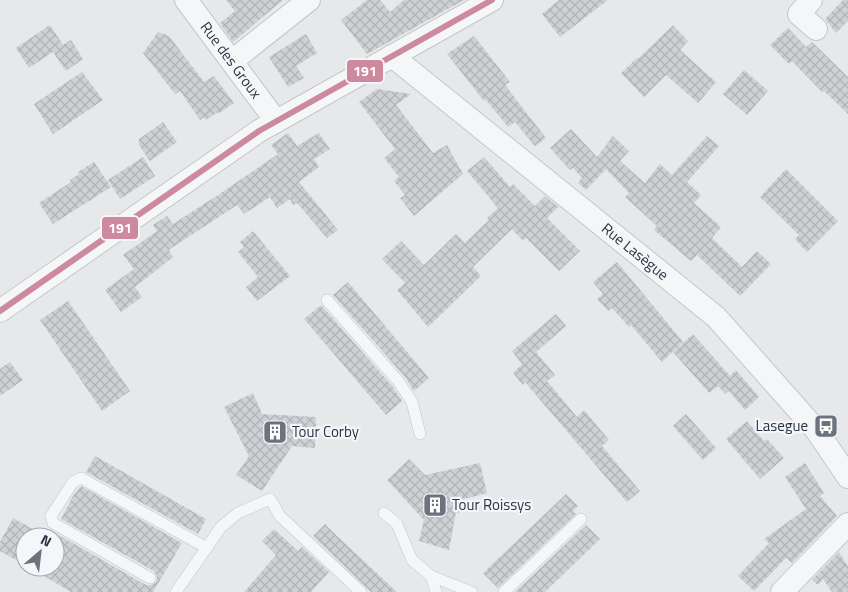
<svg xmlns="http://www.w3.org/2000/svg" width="848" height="592" viewBox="0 0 848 592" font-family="'Titillium Web',sans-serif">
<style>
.building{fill:url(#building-cross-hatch)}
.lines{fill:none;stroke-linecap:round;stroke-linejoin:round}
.lane-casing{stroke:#c4c6c8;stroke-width:12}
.street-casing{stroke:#c4c6c8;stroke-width:24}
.lane{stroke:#f5f6f7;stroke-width:11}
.street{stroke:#f5f6f7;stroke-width:22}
.bus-1-casing{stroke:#f4f6f9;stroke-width:10}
.bus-1{stroke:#cd8a9e;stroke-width:6}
.labels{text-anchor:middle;stroke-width:4.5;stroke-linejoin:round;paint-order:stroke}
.street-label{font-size:15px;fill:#2b3445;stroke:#f4f6f9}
.poi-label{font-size:15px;fill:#2b3445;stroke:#f4f6f9;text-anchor:start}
.line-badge{stroke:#f4f6f9;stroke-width:2}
.badge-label{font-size:14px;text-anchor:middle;font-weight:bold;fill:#fff}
</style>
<defs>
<pattern id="building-cross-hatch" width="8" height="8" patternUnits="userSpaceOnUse" patternTransform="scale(1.25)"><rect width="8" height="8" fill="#ced0d3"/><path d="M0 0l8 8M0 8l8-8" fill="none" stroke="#b1b3b6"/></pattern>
</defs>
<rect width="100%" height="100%" fill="#e6e8ea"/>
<g class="building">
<polygon points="226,0 283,0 233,42 220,23 235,11"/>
<polygon points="367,0 380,0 390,12 404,0 464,0 367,54 341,20"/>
<polygon points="559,0 608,0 560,37 542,14"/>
<polygon points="843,0 848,0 848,21 836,33 825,19"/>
<polygon points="50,25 63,45 71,40 83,59 66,71 53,52 29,68 16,48"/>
<polygon points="673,25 688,41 680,50 716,82 698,103 666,75 644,97 621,73 637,58 638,59"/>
<polygon points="788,28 806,47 812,42 848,77 848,114 824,91 822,92 792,61 789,64 770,45"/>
<polygon points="158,32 169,36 204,82 214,76 234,103 218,114 218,112 206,120 204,117 200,120 180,91 175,94 143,53"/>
<polygon points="306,34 317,53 296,66 304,78 288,87 269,57"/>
<polygon points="474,36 510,82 505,85 546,138 535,146 515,122 508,127 486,100 484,101 447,54"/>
<polygon points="744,70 768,91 747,115 723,94"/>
<polygon points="82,72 103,100 53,134 34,104"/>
<polygon points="377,89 411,94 396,105 433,153 447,145 463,174 414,216 400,198 405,195 394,181 399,177 384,158 395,149 359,102"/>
<polygon points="163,122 177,142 150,161 139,145 139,139"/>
<polygon points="571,129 597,157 613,136 629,151 620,161 645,183 660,164 672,175 707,136 719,146 687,182 701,195 694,203 721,227 712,238 742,267 757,251 771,264 740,296 697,255 691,261 654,230 657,226 625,197 629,193 606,169 586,190 578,183 582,178 573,168 570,170 550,148"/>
<polygon points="288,133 297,146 319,133 330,149 314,159 319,167 299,182 338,230 327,238 297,203 293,205 290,199 277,208 270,197 244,214 237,205 170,249 169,251 173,257 135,287 142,297 121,312 105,290 134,269 123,255 157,231 153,225 167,216 173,224 218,195 278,154 271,145"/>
<polygon points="143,157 155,176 120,199 108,180"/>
<polygon points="484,157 510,187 513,184 535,206 545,196 558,207 547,218 580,251 559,271 526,238 523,241 512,229 473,267 481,276 428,327 397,290 405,283 382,259 401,241 424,265 456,234 465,243 489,220 487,218 498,208 467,171"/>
<polygon points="94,162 111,187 53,224 39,203 71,182 70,180 79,174 78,172"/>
<polygon points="786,169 838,221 807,252 795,239 799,235 760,197"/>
<polygon points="253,231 290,276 257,301 246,287 258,277 238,252 244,247 240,242"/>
<polygon points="617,262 683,342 662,362 631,325 629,327 612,308 608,311 597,299 603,294 593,282"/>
<polygon points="348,282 429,378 414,391 405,377 333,295"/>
<polygon points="68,301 130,391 102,411 40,320"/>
<polygon points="321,305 393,387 402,401 386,415 304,319"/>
<polygon points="556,314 566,326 536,352 555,375 547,381 577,417 584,410 609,440 602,446 640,491 627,502 525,382 523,385 513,373 522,364 512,351"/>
<polygon points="693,334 730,376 736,370 759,397 745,410 729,391 725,394 718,386 709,393 673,352"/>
<polygon points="10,362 23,380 0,396 0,369"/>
<polygon points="253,393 262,414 316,417 315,448 292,446 262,491 236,475 249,456 224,407"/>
<polygon points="686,414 716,448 703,460 673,426"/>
<polygon points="747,421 764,441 767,439 784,458 760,479 726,439"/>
<polygon points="95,456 206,519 198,534 86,472"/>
<polygon points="409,459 425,475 480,463 487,493 460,500 459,513 456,512 449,550 419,541 424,520 387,480"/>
<polygon points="805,463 824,493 820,496 837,516 792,563 786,558 754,591 738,576 769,543 764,539 806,509 785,477"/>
<polygon points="81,486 182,543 153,592 71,592 29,567 55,567 55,533 146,585 151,585 156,582 157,577 154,571 61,519 73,496"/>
<polygon points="566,494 578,506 573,511 576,514 498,588 483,573"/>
<polygon points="13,518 47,537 25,537 25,565 0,551 0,542"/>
<polygon points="325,524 336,535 397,592 371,592 368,589 313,536"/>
<polygon points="586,525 600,539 545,592 515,592"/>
<polygon points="274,529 298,551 302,547 329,572 311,592 244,592 276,555 262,541"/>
<polygon points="839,552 848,566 848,592 832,592 823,579 818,585 812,580"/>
</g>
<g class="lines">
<g class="lane-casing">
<g id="lane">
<polyline points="327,300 399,382 412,402 420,434"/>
<polyline points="384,513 397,524 412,560 431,576 436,592"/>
<polyline points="431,576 472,592"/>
<polyline points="150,578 53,523 51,516 73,482 81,478 207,548"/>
<polyline points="176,592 221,527 238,513 270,499 280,516 361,592"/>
<polyline points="504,592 581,519"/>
</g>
</g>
<g class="street-casing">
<g id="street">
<path id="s1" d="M186,0L276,121"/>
<polyline points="811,0 799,14 816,29"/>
<path id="s2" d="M392,56L716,317L817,431L848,477"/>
<polyline points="232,61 309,0"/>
<polyline points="0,311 259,131 492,0"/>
<polyline points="782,592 848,524"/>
</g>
</g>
<use href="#lane" class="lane"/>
<use href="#street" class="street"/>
<g class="bus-1-casing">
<polyline id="bus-1" points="0,311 259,131 492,0"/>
</g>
<use href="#bus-1" class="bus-1"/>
</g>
<defs>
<g id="bus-square" transform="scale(1.25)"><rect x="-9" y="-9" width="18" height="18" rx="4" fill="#6c737f" stroke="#f4f6f9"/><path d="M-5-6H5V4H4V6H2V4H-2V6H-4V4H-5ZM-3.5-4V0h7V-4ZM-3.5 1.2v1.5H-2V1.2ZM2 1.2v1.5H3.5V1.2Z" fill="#fff"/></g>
<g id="building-square" transform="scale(1.25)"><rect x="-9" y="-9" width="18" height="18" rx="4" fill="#6c737f" stroke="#f4f6f9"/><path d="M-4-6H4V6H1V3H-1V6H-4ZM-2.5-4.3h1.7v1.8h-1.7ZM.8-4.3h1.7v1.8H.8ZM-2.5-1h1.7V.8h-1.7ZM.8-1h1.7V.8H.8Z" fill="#fff"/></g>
</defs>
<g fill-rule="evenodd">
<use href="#bus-square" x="826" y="426"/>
<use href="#building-square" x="275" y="432"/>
<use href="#building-square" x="435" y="505"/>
</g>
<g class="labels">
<g class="street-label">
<text dy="5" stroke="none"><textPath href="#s1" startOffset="75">Rue des Groux</textPath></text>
<text dy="5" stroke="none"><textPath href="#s2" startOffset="312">Rue Lasègue</textPath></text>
</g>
<g class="poi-label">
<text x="808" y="431" text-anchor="end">Lasegue</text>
<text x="292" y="437">Tour Corby</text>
<text x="452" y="510">Tour Roissys</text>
</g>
</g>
<g class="line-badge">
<rect x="346" y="59" width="38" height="24" rx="5" fill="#cd8a9e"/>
<rect x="101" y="216" width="38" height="24" rx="5" fill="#cd8a9e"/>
</g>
<g class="badge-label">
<text x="365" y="76">191</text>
<text x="120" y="233">191</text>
</g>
<g transform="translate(40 552) rotate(28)"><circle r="24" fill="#f4f6f9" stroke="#a4a8b1"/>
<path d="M0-4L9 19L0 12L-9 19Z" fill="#6c737f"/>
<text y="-8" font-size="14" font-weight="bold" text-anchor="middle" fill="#2b3445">N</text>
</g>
</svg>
